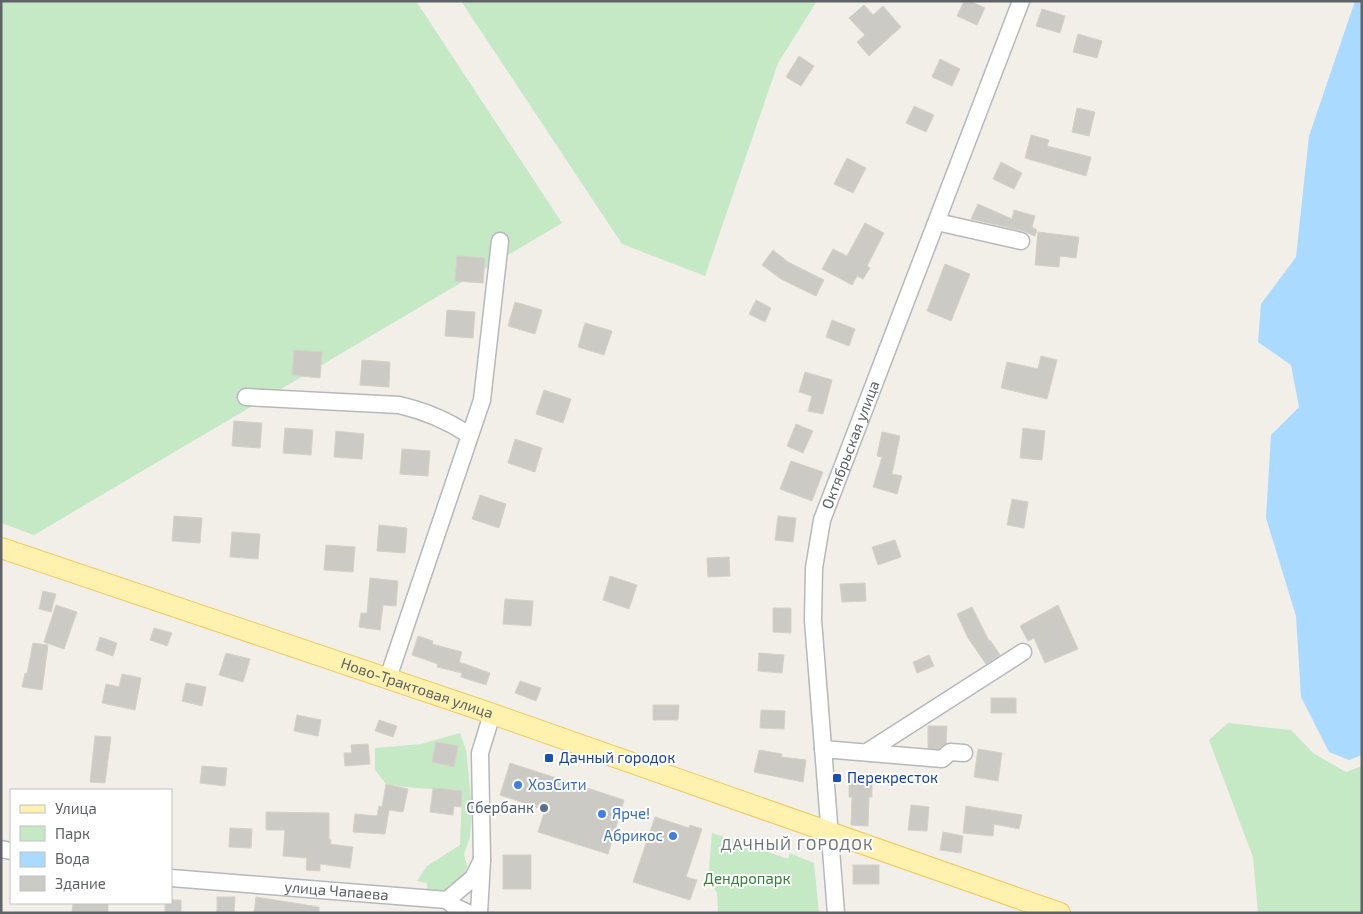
<svg xmlns="http://www.w3.org/2000/svg" width="1363" height="914" viewBox="0 0 1363 914" font-family="'Exo 2',sans-serif">
<style>
.green{fill:#c5e8c5}
.water{fill:#aadaff}
.building{fill:#cccac5;stroke:#d6d1c6}
.lines{fill:none;stroke-linecap:round;stroke-linejoin:round}
.minor-casing{stroke:#b5b8bc;stroke-width:19}
.major-casing{stroke:#f2c960;stroke-width:22}
.minor{stroke:#fff;stroke-width:16}
.major{stroke:#fff2af;stroke-width:20}
.transit-dot{fill:#1a4fb4;stroke:#fff;stroke-width:2}
.shop-dot{fill:#3f7fe0;stroke:#fff;stroke-width:2}
.service-dot{fill:#5c6f8a;stroke:#fff;stroke-width:2}
.labels{text-anchor:middle;stroke-width:4;stroke-linejoin:round;paint-order:stroke}
.street-label{font-size:15px;fill:#5f6368;stroke:#fff}
.transit-label{font-size:15px;fill:#164399;stroke:#fff;text-anchor:start}
.shop-label{font-size:15px;fill:#366cbe;stroke:#fff;text-anchor:start}
.service-label{font-size:15px;fill:#4e5e75;stroke:#fff;text-anchor:end}
.park-label{font-size:15px;fill:#348238;stroke:#fff}
.neighbourhood-label{font-size:16px;letter-spacing:1px;fill:#70757a;stroke:#fff}
</style>
<rect width="100%" height="100%" fill="#f1efe8"/>
<g class="green">
<polygon points="1,1 416,1 562,223 34,535 1,523"/>
<polygon points="461,1 817,1 778,63 705,276 622,244"/>
<polygon points="1228,723 1291,730 1313,753 1346,772 1362,766 1362,913 1258,913 1253,857 1209,740"/>
<path d="M460,733L466,750L472,807L470,837L464,854L467,866L464,876L446,895L427,893V883L417,881L427,866L460,845L462,792C437,788 411,789 386,784L375,770V748L421,744Z"/>
<polygon points="712,833 788,859 790,853 814,863 819,913 718,913 717,893 708,879"/>
</g>
<polygon class="water" points="1355,1 1362,1 1362,755 1349,760 1329,752 1301,697 1296,616 1266,518 1271,435 1299,407 1291,365 1258,342 1261,304 1296,257 1309,136"/>
<g class="building">
<polygon points="964,1 970,1 985,8 977,25 957,16"/>
<polygon points="864,5 873,15 883,6 901,27 869,56 857,42 865,35 849,18"/>
<polygon points="1042,9 1065,16 1060,33 1036,26"/>
<polygon points="1078,34 1102,41 1097,58 1073,52"/>
<polygon points="799,56 814,66 801,86 786,77"/>
<polygon points="940,59 960,69 952,86 932,77"/>
<polygon points="914,106 934,115 926,132 906,123"/>
<polygon points="1077,108 1095,112 1089,136 1072,132"/>
<polygon points="1031,135 1049,140 1047,146 1091,157 1086,176 1025,158"/>
<polygon points="847,158 866,168 853,193 834,184"/>
<polygon points="1001,162 1022,173 1014,189 993,179"/>
<polygon points="978,204 1012,219 1014,210 1035,216 1032,227 1037,230 1035,236 1023,231 971,219"/>
<polygon points="865,223 884,233 867,266 870,268 863,279 857,276 852,285 822,269 833,249 847,256"/>
<polygon points="1038,232 1079,237 1076,258 1060,256 1059,267 1035,265"/>
<polygon points="773,250 788,262 824,280 816,296 781,279 762,265"/>
<polygon points="457,256 485,258 483,283 455,281"/>
<polygon points="945,264 970,274 951,321 927,311"/>
<polygon points="756,300 771,308 765,322 749,314"/>
<polygon points="515,302 542,310 535,334 508,326"/>
<polygon points="447,310 475,312 473,338 445,336"/>
<polygon points="832,320 855,329 849,346 826,337"/>
<polygon points="585,323 612,331 604,355 578,347"/>
<polygon points="294,350 322,352 320,378 292,375"/>
<polygon points="1041,356 1057,360 1047,399 1001,388 1007,362 1038,369"/>
<polygon points="362,360 390,362 389,387 360,385"/>
<polygon points="805,372 832,380 823,414 808,411 812,396 799,392"/>
<polygon points="544,390 571,399 563,423 536,414"/>
<polygon points="234,421 262,423 260,448 232,446"/>
<polygon points="796,424 813,431 803,453 787,446"/>
<polygon points="285,428 313,430 311,455 283,453"/>
<polygon points="1023,428 1045,431 1042,460 1020,458"/>
<polygon points="336,431 364,434 362,459 334,457"/>
<polygon points="882,432 900,436 892,474 902,476 897,494 873,487 882,457 877,456"/>
<polygon points="515,439 542,448 535,472 508,463"/>
<polygon points="402,449 430,451 428,476 400,474"/>
<polygon points="791,461 823,472 812,501 780,489"/>
<polygon points="480,495 506,504 499,528 472,519"/>
<polygon points="1012,499 1028,502 1024,528 1007,525"/>
<polygon points="174,516 202,518 200,543 172,541"/>
<polygon points="778,516 796,518 793,542 775,540"/>
<polygon points="379,525 407,528 405,553 377,551"/>
<polygon points="232,532 260,534 258,559 230,557"/>
<polygon points="895,540 901,557 878,565 872,547"/>
<polygon points="326,545 355,547 353,572 324,570"/>
<polygon points="729,557 730,576 708,577 707,558"/>
<polygon points="610,576 637,585 629,609 603,600"/>
<polygon points="370,578 398,581 396,606 383,605 380,630 359,627 361,613 367,613"/>
<polygon points="865,583 866,601 842,602 840,584"/>
<polygon points="43,591 56,594 51,612 39,609"/>
<polygon points="505,599 533,601 531,626 503,624"/>
<polygon points="56,605 77,612 64,649 44,642"/>
<polygon points="1058,605 1078,649 1045,663 1034,638 1028,641 1020,626"/>
<polygon points="972,607 989,641 990,640 1000,655 986,664 968,638 957,614"/>
<polygon points="773,608 791,608 791,633 773,632"/>
<polygon points="154,628 172,633 167,646 150,640"/>
<polygon points="418,636 433,641 432,644 462,652 459,662 490,673 486,685 461,677 462,673 437,667 438,664 412,655"/>
<polygon points="100,637 117,643 113,656 96,650"/>
<polygon points="33,643 48,645 42,690 22,687 25,673 27,674"/>
<polygon points="226,653 250,659 243,682 219,675"/>
<polygon points="759,653 784,655 782,673 758,671"/>
<polygon points="929,655 934,666 917,673 913,662"/>
<polygon points="122,674 141,678 135,710 102,703 106,684 119,687"/>
<polygon points="520,681 541,688 536,701 515,693"/>
<polygon points="186,683 206,687 202,706 182,701"/>
<rect x="991" y="698" width="25" height="15"/>
<polygon points="653,705 679,705 678,720 653,720"/>
<polygon points="761,710 785,711 784,729 760,728"/>
<polygon points="297,715 321,720 318,736 294,731"/>
<polygon points="379,720 397,726 393,737 375,731"/>
<polygon points="928,726 947,726 946,743 939,749 928,748"/>
<polygon points="95,736 111,737 105,783 90,782"/>
<polygon points="436,742 458,746 454,767 432,762"/>
<polygon points="368,744 370,764 345,766 344,753 352,753 351,745"/>
<polygon points="978,749 1002,753 998,781 974,777"/>
<polygon points="759,750 782,754 781,757 806,760 803,782 754,772"/>
<polygon points="510,763 624,800 608,854 538,832 545,810 500,795"/>
<polygon points="202,766 227,768 225,786 200,783"/>
<polygon points="849,775 872,775 872,797 869,797 868,826 851,825 852,797 849,797"/>
<polygon points="386,784 408,789 403,812 389,810 385,834 353,832 355,814 377,816 379,806 382,807"/>
<polygon points="433,788 462,791 461,807 454,806 453,815 430,812"/>
<polygon points="911,805 929,807 927,831 908,830"/>
<polygon points="966,806 1022,815 1019,829 994,824 993,836 963,833"/>
<polygon points="266,812 329,813 329,840 331,840 330,844 353,847 350,868 320,864 320,871 306,870 307,858 283,856 285,830 266,830"/>
<polygon points="655,817 689,828 690,825 702,829 686,877 697,880 690,900 633,882"/>
<polygon points="230,828 252,829 251,848 229,847"/>
<polygon points="943,832 963,836 961,853 940,850"/>
<rect x="503" y="855" width="28" height="34"/>
<rect x="853" y="865" width="26" height="19"/>
<polygon points="217,897 235,897 234,913 217,913"/>
<polygon points="256,897 319,907 319,913 254,913"/>
<polygon points="171,900 181,900 181,913 165,913 165,903 171,903"/>
<polygon points="73,903 108,903 108,913 72,913"/>
</g>
<g class="lines">
<g class="minor-casing">
<g id="minor">
<polyline points="937,222 1021,241"/>
<path d="M246,397L399,405C425,411 447,420 469,435"/>
<polyline points="388,678 482,400 500,241"/>
<polyline points="823,749 942,759 950,752 964,753"/>
<polyline points="867,752 1023,652"/>
<polyline points="1,849 11,851"/>
<path id="s1" d="M171,878L447,900L473,878L482,860"/>
<polyline points="447,900 455,907 468,913"/>
<polyline points="479,913 482,860 480,753 492,714"/>
<path id="s2" d="M836,913L813,620L814,568L822,520L1021,1"/>
</g>
</g>
<g class="major-casing">
<g id="major">
<path id="s3" d="M1,548L481,710L1060,913"/>
</g>
</g>
<use href="#minor" class="minor"/>
<use href="#major" class="major"/>
</g>
<g class="transit-dot">
<rect x="544" y="753" width="10" height="10" rx="2.5"/>
<rect x="832" y="773" width="10" height="10" rx="2.5"/>
</g>
<g class="shop-dot">
<circle cx="518" cy="785" r="5"/>
<circle cx="602" cy="814" r="5"/>
<circle cx="673" cy="836" r="5"/>
</g>
<circle class="service-dot" cx="544" cy="808" r="5"/>
<g class="labels">
<g class="street-label">
<text dy="5" stroke="none"><textPath href="#s2" startOffset="475">Октябрьская улица</textPath></text>
<text dy="5" stroke="none"><textPath href="#s3" startOffset="439">Ново-Трактовая улица</textPath></text>
<text dy="5" stroke="none"><textPath href="#s1" startOffset="166">улица Чапаева</textPath></text>
</g>
<g class="transit-label">
<text x="559" y="763">Дачный городок</text>
<text x="847" y="783">Перекресток</text>
</g>
<g class="shop-label">
<text x="528" y="790">ХозСити</text>
<text x="612" y="819">Ярче!</text>
<text x="663" y="841" text-anchor="end">Абрикос</text>
</g>
<g class="service-label">
<text x="534" y="813">Сбербанк</text>
</g>
<g class="park-label">
<text x="747" y="884">Дендропарк</text>
</g>
<g class="neighbourhood-label">
<text x="797" y="850">ДАЧНЫЙ ГОРОДОК</text>
</g>
</g>
<rect width="1363" height="914" fill="none" stroke="#5f6368" stroke-width="5"/>
<rect x="10" y="789" width="162" height="115" fill="#ffffff" stroke="#bfc1c3"/>
<rect x="20" y="805" width="25" height="8" fill="#fff2af" stroke="#bfc1c3"/>
<text x="55" y="814" font-size="15" fill="#5f6368">Улица</text>
<rect x="20" y="826" width="25" height="15" fill="#c5e8c5" stroke="#bfc1c3"/>
<text x="55" y="839" font-size="15" fill="#5f6368">Парк</text>
<rect x="20" y="852" width="25" height="15" fill="#aadaff" stroke="#bfc1c3"/>
<text x="55" y="864" font-size="15" fill="#5f6368">Вода</text>
<rect x="20" y="876" width="25" height="15" fill="#cccac5" stroke="#bfc1c3"/>
<text x="55" y="889" font-size="15" fill="#5f6368">Здание</text>
</svg>
